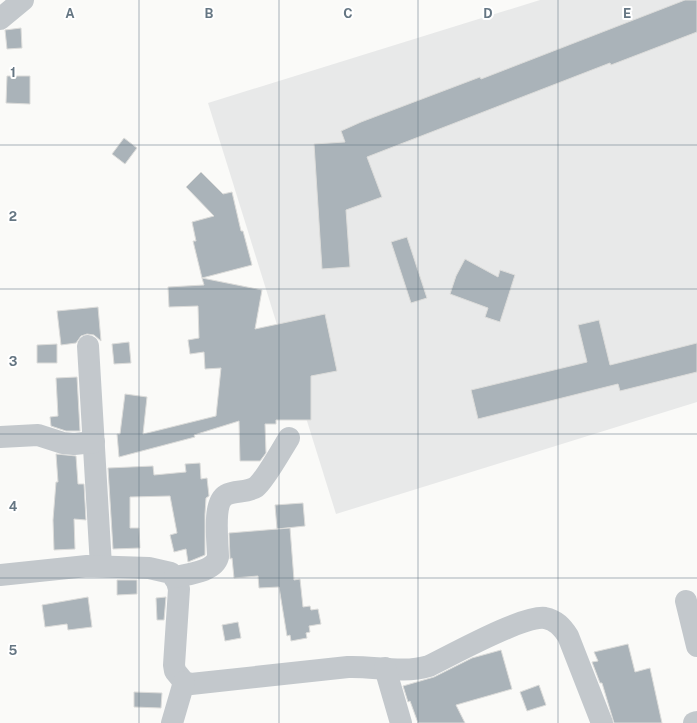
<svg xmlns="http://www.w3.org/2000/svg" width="697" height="723" viewBox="0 0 697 723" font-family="'Public Sans',sans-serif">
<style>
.built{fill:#e8e9e9}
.building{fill:#aab3b9;stroke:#dcdcda}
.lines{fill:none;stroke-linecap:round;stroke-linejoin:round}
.street{stroke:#c3c8cc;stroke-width:22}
.grid{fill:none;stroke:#657683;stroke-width:1;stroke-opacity:0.55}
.grid-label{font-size:13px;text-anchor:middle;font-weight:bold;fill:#657683;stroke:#fff;stroke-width:4;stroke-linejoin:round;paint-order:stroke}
</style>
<rect width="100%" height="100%" fill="#fafaf8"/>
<polygon class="built" points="540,0 697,0 697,402 336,514 208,103"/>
<g class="building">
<polygon points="685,0 697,0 697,32 611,65 610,63 367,157 382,197 346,210 350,267 322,269 314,144 345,142 341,131 361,122 480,77 481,79"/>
<polygon points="21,28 22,48 7,49 5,30"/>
<polygon points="7,76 30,76 30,104 6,103"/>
<polygon points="124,138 137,148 125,164 112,154"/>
<polygon points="201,172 223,194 232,192 241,231 243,231 252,265 202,278 193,241 196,241 192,222 214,216 186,187"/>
<polygon points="407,237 427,298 411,303 391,242"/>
<polygon points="465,259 498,277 500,270 515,275 500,322 485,317 488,308 450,294 456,276"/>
<polygon points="202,278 262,290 255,329 325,314 337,371 311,376 311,420 276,420 276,424 265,424 266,453 260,461 240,461 239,421 194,435 195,437 119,457 117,434 120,434 125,394 147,397 143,434 216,416 221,368 205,369 204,352 190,354 188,340 199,338 198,306 169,307 168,287 204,285"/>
<polygon points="98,307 101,341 94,335 87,334 81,336 76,343 61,345 57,311"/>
<polygon points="599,320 610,365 697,343 697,372 620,391 618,384 478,419 471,390 587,362 578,325"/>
<polygon points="129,342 131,363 114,364 112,344"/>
<polygon points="57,344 57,363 37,363 37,345"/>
<polygon points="77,377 80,431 66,431 51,426 50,417 58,416 56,378"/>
<polygon points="56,454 76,456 78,484 84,484 86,520 74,519 75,549 54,550 53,520 56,482 58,482"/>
<polygon points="200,463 201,479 207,478 209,496 206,498 205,514 205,555 188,562 186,549 174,552 170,535 177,533 170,496 130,497 130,528 139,528 140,548 113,549 108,468 153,466 154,475 186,472 185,464"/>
<polygon points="303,503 305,526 277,529 275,505"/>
<polygon points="290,528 294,580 300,579 303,607 310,606 311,610 318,609 321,624 309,626 310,632 306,633 307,638 291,641 290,635 287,636 279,587 259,588 258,576 234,578 232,558 230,559 229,533"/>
<polygon points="117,580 137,580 137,594 117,595"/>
<polygon points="88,597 92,627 68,630 67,624 45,627 42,605"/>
<polygon points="166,597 164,620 157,620 156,598"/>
<polygon points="238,622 241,638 225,641 222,625"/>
<polygon points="628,644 635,672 650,668 662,723 614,723 602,683 600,683 592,662 598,661 594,652"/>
<polygon points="501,650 512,689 456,705 465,723 418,723 410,701 408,702 403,686 434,677 472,658"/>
<polygon points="539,685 546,705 527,711 520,692"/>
<polygon points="134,692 162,693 161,708 134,707"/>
</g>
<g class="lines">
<g class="street">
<polyline points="0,19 23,0"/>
<polyline points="88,346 101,566"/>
<polyline points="0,437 38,435 63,443 74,444 94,442"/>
<path d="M0,575L87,566L149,568L171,573L177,582L179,589L174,665L175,671L184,682L191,684L348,667C375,666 402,674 429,666C452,655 523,615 545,618C556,620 562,627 568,636L602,723"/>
<path d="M175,577C188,574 214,572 218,557C218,543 212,503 226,495C235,490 247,493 256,487C265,480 282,449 289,438"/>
<polyline points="686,601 697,646"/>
<polyline points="385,668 401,723"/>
<polyline points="172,723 184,682"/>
<polyline points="694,723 697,722"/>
</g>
</g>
<path class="grid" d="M139,0V723M279,0V723M418,0V723M558,0V723M0,145H697M0,289H697M0,434H697M0,578H697"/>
<g class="grid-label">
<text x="70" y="18">A</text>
<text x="209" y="18">B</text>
<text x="348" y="18">C</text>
<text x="488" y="18">D</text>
<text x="627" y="18">E</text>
<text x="13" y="77">1</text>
<text x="13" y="221">2</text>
<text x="13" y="366">3</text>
<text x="13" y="511">4</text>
<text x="13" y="655">5</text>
</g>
</svg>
